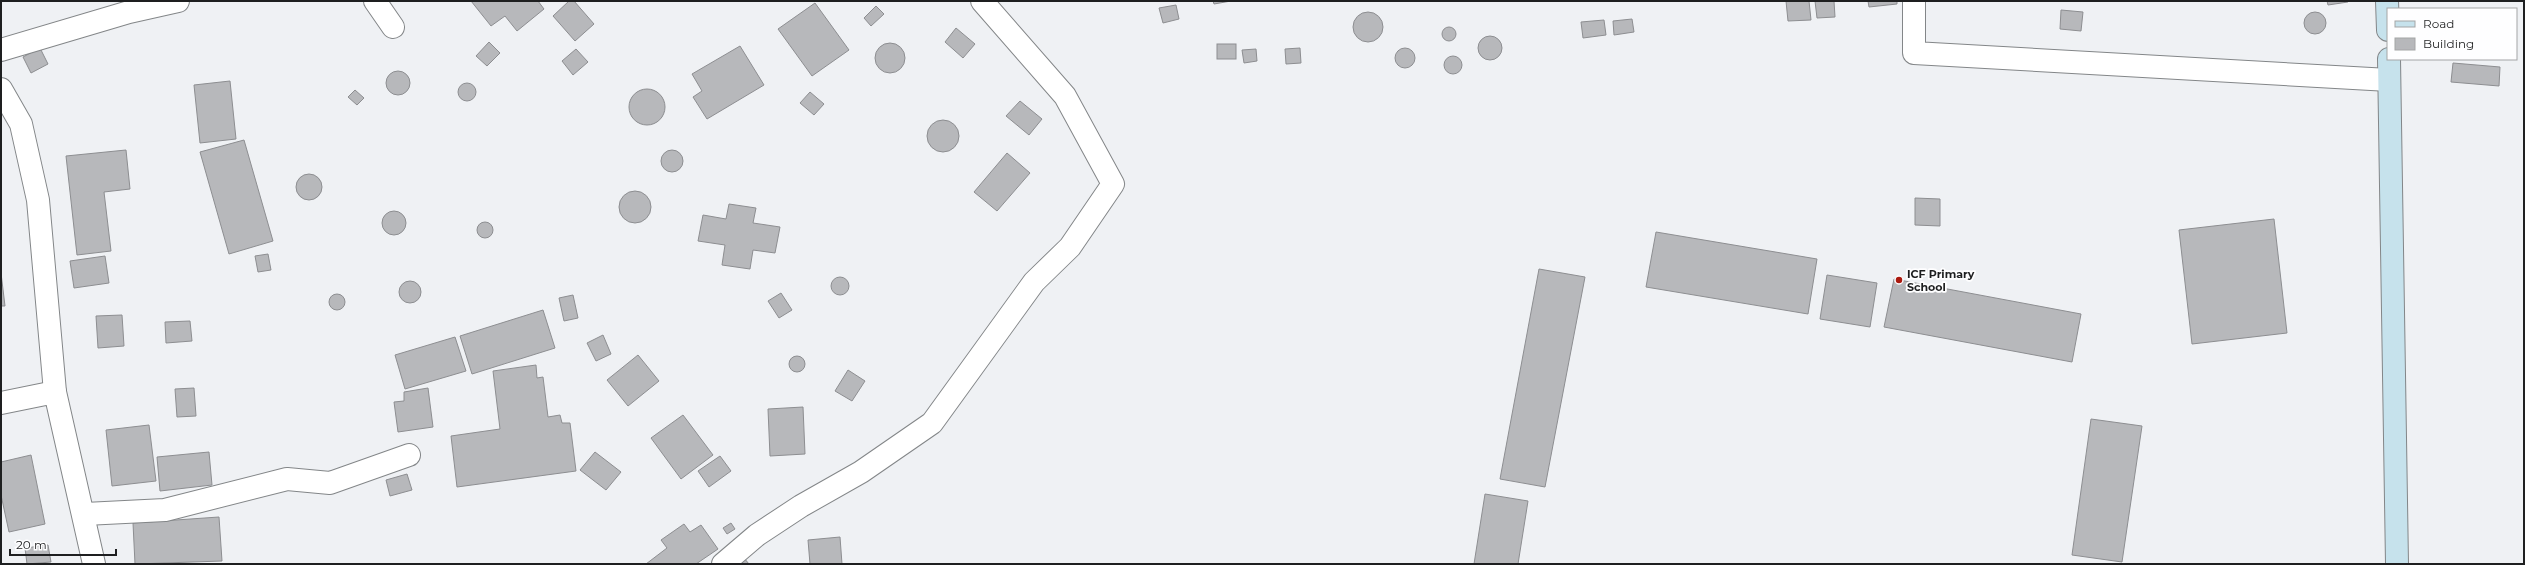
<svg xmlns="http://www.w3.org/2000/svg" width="2525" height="565" viewBox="0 0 2525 565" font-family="Montserrat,sans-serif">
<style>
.building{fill:#b7b8bb;stroke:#8d8e91}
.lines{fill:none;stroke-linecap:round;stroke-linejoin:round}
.street-casing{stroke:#838688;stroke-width:24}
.secondary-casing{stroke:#838688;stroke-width:24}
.street{stroke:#fff;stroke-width:22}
.secondary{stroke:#c6e2ec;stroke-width:22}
.poi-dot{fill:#aa190e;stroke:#fefeff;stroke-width:1.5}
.labels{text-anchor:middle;stroke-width:3.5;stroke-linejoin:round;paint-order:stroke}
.poi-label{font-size:11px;font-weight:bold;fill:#1e1f20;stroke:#fefeff;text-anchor:start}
</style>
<rect width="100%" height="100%" fill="#eff1f4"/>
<g class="building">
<polygon points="471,1 538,1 544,9 517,31 505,16 491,26"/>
<polygon points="569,1 574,1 594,24 575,41 553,16"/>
<polygon points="1213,1 1231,1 1214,4"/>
<polygon points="1786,1 1809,1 1811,20 1788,21"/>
<polygon points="1815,1 1834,1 1835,17 1817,18"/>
<polygon points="1868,1 1897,1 1897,4 1869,7"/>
<polygon points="2327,1 2348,1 2348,2 2328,5"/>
<polygon points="815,3 849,50 812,76 778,29"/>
<polygon points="1176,5 1179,19 1163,23 1159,8"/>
<polygon points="876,6 884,14 871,26 864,18"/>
<polygon points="2061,10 2083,12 2081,31 2060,29"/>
<circle cx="1368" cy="27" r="15"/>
<circle cx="2315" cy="23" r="11"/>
<polygon points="1632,19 1634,32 1614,35 1613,21"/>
<polygon points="1604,20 1606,35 1583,38 1581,22"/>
<circle cx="1449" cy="34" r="7"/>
<polygon points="956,28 975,44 963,58 945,42"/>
<circle cx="1490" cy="48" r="12"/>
<polygon points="489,42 500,53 487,66 476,56"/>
<circle cx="890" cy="58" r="15"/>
<rect x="1217" y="44" width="19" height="15"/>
<polygon points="740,46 764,85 707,119 693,97 702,91 692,74"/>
<polygon points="40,48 48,64 31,73 23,57"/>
<polygon points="1300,48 1301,63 1286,64 1285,49"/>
<circle cx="1405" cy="58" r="10"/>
<polygon points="576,49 588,62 573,75 562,61"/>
<polygon points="1256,49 1257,61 1244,63 1242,50"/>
<circle cx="1453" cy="65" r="9"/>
<polygon points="2453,63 2500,67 2499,86 2451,82"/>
<circle cx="398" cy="83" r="12"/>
<polygon points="230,81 236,139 200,143 194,85"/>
<circle cx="467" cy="92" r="9"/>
<circle cx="647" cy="107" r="18"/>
<polygon points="355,90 364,98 357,105 348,97"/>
<polygon points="810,92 824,104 814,115 800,103"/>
<polygon points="1020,101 1042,119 1029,135 1006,116"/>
<circle cx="943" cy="136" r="16"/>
<polygon points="244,140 273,241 229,254 200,152"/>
<circle cx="672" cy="161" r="11"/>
<polygon points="126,150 130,189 104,192 111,251 77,255 66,156"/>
<polygon points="1007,153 1030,173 997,211 974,192"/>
<circle cx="309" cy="187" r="13"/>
<circle cx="635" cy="207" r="16"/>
<polygon points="1915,198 1940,199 1940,226 1915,225"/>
<polygon points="729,204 756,208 753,223 780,227 775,253 753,250 750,269 722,265 725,245 698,241 703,215 726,219"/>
<circle cx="394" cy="223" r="12"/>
<polygon points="2274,219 2287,333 2192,344 2179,230"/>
<circle cx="485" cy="230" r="8"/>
<polygon points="1656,232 1817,259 1808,314 1646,287"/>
<polygon points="268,254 271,270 258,272 255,256"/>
<polygon points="105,256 109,283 74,288 70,261"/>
<polygon points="1539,269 1585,277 1545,487 1500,479"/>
<polygon points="1,273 5,306 1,306"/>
<polygon points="1827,275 1877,283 1870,327 1820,319"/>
<circle cx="840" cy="286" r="9"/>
<polygon points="1894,279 2081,314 2072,362 1884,327"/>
<circle cx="410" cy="292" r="11"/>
<polygon points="781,293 792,310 779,318 768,301"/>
<circle cx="337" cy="302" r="8"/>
<polygon points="573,295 578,318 564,321 559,298"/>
<polygon points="543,310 555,348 472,374 460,336"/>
<polygon points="122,315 124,346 98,348 96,316"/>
<polygon points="190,321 192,341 166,343 165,322"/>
<polygon points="603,335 611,354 596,361 587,343"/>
<polygon points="455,337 466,371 405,389 395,355"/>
<polygon points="638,355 659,381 628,406 607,380"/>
<circle cx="797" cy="364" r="8"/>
<polygon points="536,365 537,378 543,377 548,417 560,415 562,423 570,423 576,471 457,487 451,436 500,429 493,371"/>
<polygon points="848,370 865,381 852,401 835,391"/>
<polygon points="194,388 196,416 177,417 175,389"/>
<polygon points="428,388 433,427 398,432 394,402 404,401 404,392"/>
<polygon points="803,407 805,454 770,456 768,409"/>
<polygon points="683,415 713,455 681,479 651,438"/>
<polygon points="2091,419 2142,426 2122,562 2072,555"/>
<polygon points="149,425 156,481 112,486 106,430"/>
<polygon points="209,452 212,485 160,491 157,457"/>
<polygon points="595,452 621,472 606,490 580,470"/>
<polygon points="31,455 45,524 9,532 1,495 1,462"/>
<polygon points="720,456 731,471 709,487 698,471"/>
<polygon points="407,474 412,490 390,496 386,480"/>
<polygon points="1485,494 1528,501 1518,564 1474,564"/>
<polygon points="219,517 222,561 135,564 133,523"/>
<polygon points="731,523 735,529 727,534 723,528"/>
<polygon points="684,524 690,532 701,525 718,549 696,564 646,564 667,548 661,540"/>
<polygon points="840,537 842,564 810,564 808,540"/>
<polygon points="48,545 51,562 27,564 25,548"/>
<polygon points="744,558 749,564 737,564"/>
</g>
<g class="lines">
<g class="street-casing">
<g id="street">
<polyline points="375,1 393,27"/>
<polyline points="1914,1 1914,53 2389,80"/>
<polyline points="1,50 129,12 178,1"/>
<polyline points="1,89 21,124 38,200 55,392"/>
<polyline points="1,403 55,392 94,564"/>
<polyline points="85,514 165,510 287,479 330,483 409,455"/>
<polyline points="723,564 757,535 801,506 861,472 932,423 1034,282 1070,247 1113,184 1065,96 982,1"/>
</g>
</g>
<g class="secondary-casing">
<g id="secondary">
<polyline points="2387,1 2388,30"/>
<polyline points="2389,59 2397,564"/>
</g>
</g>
<use href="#street" class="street"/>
<use href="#secondary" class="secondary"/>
</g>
<circle class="poi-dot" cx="1899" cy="280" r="4"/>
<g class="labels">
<g class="poi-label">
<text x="1907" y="278">ICF Primary<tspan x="1907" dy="13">School</tspan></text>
</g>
</g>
<rect width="2525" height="565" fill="none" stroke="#1e1f20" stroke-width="4"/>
<rect x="2387" y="8" width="130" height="52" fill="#fefeff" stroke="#a4a5a6"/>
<rect x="2395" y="21" width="20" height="6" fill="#c6e2ec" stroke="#a4a5a6"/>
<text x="2423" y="28" font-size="12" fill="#1e1f20">Road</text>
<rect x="2395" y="38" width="20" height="12" fill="#b7b8bb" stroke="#a4a5a6"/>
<text x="2423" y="48" font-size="12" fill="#1e1f20">Building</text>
<path d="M10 549v6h106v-6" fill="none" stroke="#1e1f20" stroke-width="2"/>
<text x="16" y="549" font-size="12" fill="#1e1f20" stroke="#fefeff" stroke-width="3" paint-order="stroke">20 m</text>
</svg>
